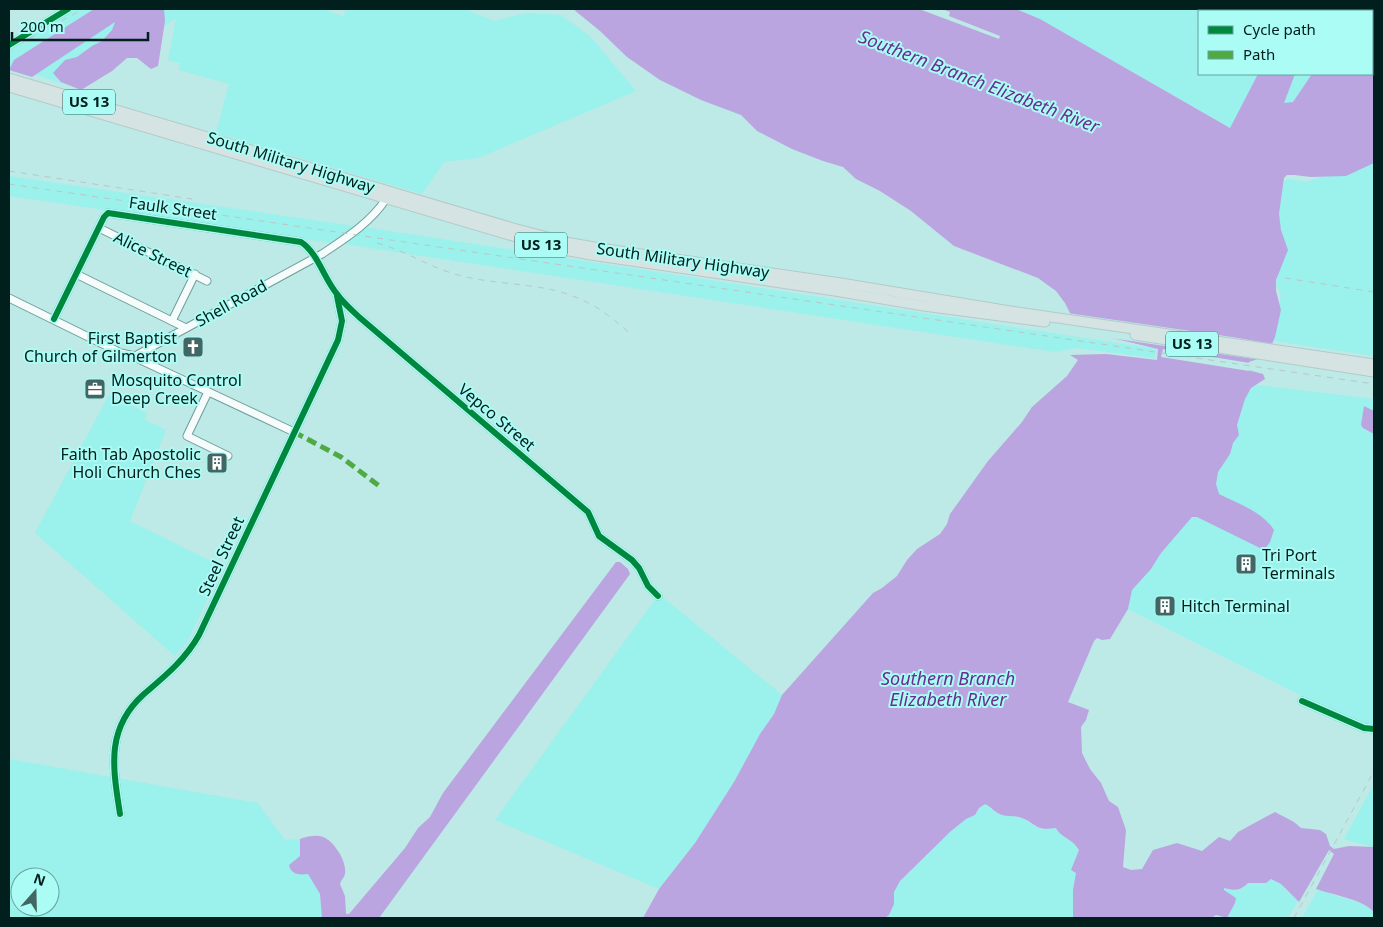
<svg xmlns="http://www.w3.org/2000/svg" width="1383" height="927" viewBox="0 0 1383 927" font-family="'Noto Sans',sans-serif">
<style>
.built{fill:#9bf1eb;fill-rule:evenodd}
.water{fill:#baa5e0}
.pier{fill:#bde9e6}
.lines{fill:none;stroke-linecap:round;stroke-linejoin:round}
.minor-casing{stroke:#6e9d9a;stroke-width:9}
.major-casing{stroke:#b4cac9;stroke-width:11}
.minor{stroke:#f5fcfb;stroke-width:7}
.major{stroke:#d5e4e3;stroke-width:9}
.rail{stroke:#bac7c6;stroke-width:1;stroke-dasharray:6 6;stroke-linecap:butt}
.quiet{stroke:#4faa43;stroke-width:5;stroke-dasharray:10 5;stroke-linecap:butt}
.cycleway-casing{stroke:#aafcf5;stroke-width:9}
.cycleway{stroke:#00873e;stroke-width:6}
.labels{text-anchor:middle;stroke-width:4;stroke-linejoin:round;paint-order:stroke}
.shield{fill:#aafcf5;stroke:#33615e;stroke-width:1}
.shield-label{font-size:15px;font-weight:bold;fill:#001f1d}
.street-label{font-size:16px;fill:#001f1d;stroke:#aafcf5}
.poi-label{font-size:16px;fill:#001f1d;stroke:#aafcf5;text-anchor:start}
.water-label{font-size:18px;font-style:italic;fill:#692c8f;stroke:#aafcf5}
</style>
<rect width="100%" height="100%" fill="#bde9e6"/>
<g class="built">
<polygon points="74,9 324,9 343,17 346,9 469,9 469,11 494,21 526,13 561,15 591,37 636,91 478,158 444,162 422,194 216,133 229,84 179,70 180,63 168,61 176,18 78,88 9,67 9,48"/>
<polygon points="1016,9 1297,9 1296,11 1199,11 1199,74 1258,74 1231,128 1040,19"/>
<polygon points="1324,9 1374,9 1374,11 1372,14 1372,11 1323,11"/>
<polygon points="1295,74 1312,74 1293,103 1283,103"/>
<polygon points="1374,158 1374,356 1269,340 1278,317 1281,294 1276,284 1283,249 1277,239 1278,189 1287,179 1307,182"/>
<polygon points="9,176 354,226 330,243 9,196"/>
<polygon points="364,227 1156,349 1155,358 1077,348 1055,352 344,244"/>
<polygon points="1249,384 1374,399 1374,732 1128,609 1125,602 1126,595 1206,490"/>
<polygon points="109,395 147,413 145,420 166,430 130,521 223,567 187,642 175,656 35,533"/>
<polygon points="659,594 782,695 774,714 760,734 734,782 695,843 659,889 495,820"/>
<path d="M9,759L258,803L285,840L300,839V856L289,865L290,869L293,872L308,874L320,894L322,918H9ZM20,877H50V907H20Z"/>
<polygon points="1374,784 1374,847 1344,839"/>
<polygon points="985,804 991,807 995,812 1002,815 1020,817 1040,829 1056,828 1060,834 1074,842 1079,850 1072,870 1076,873 1073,890 1073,918 885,918 889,915 894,904 894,892 900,881 951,831 966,819 975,815 979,808"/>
<polygon points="1271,879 1281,884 1285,890 1298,900 1288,918 1227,918 1235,903 1224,890 1224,888 1235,891 1242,889 1248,883 1266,883"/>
<polygon points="1318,890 1369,906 1374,912 1374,918 1302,918"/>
</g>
<g class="water">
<polygon points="94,9 164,9 165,21 158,66 151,69 137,58 127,58 112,71 81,90 61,82 53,73 65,60 77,57 92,46 102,41 112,30 115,22 32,77 9,70 14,60"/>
<path d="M573,9H1016L1040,19L1230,128L1258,74H1295L1284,103L1293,102L1312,74H1372V14L1374,11V163L1346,176L1311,177L1294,175H1287L1284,178L1279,214L1281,230L1288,250L1276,280V291L1281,310L1275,337L1267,356L1249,362L1248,370L1263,374L1265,379L1251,388L1245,399L1237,425L1239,435L1233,443L1230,454L1218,472L1216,484L1219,494C1237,503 1263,512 1274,530L1270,542L1264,550L1197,517H1192L1161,553L1151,569L1132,590L1128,609L1110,639L1102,640L1097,638L1094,641L1068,702L1089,710L1086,720L1081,727L1082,753L1090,769L1101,783L1109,801L1118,807L1126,830L1123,867L1131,870L1142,869L1153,850L1177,843L1202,851L1219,837L1230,841L1238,832L1275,812L1294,822L1301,828L1320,830L1326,834L1330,846L1334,849L1349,846L1374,847V912C1362,899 1333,895 1316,889L1334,854L1329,850L1299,902L1281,884L1271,879L1266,883H1248C1240,891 1235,891 1224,888V890L1236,898L1235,903L1227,918L1216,915L1211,918H1073V890L1076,873L1071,870L1079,850C1072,838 1061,838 1056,828C1036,831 1038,825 1022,818C1016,815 1008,817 1002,815C995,813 992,807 985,804L979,808L975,815L966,819L951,831L900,881L894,892V904L889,915L885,918H643L659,889L695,843L734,782L760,734L774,714L782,695L873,593L882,588L897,576L907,560L917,549L940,534L947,524L950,514L988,461L1022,422L1032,407L1067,376L1078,360L1070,355L1106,354L1157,360L1158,349L1104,336L1080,333L1065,303L1056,291L1038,278L954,246L911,211L880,191L856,179L843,167L823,161L792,149L757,131L741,115L701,100L660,80L627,57L600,31Z"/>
<polygon points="1364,406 1374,411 1374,434 1363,428 1361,425"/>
<path d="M616,562H620L628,569L630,574L379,918H322L320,894L308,874C300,875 291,875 289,865L300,856V839C320,832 329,836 340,854C343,860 346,867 345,874C344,878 341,880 340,884L345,896L346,914H349L405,848L418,828L430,817L443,793Z"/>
</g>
<g class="pier">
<polygon points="919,9 942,9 950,12 949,16 1000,36 999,39"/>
<polygon points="1067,313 1232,337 1274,344 1268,357 1261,360 1076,333"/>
<polygon points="1163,349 1250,363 1249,371 1161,357"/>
</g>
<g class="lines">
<g class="minor-casing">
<g id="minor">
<polyline points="9,45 68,9"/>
<polyline points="99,228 207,281"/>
<polyline points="76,274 186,328"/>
<path d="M9,298L121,353L135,356L322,254C346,238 370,223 386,199"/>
<path d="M54,319L104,217L108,213L301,242C318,253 324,279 337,294C343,303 352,310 359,317L588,512L599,536L632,560L639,568L648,586L658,596"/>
<polyline points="172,321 195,274"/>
<polyline points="132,356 294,432"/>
<polyline points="208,392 187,436 228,456"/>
<polyline points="1302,701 1364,728 1374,729"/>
<path d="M120,814C113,768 105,729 144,694C165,676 185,660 199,635L338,340L342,321L337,296"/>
</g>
</g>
<g class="major-casing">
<g id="major">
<polyline points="9,78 513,228 571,243 600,248 841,283 1010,311 1374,364"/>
<polyline points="9,87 553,248 591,255 835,291 924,306 1045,322"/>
<polyline points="1135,335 1374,372"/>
</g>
</g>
<use href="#minor" class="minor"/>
<use href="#major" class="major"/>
<g class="rail">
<polyline points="1204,11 1205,9"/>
<polyline points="1198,30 1199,26"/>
<polyline points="9,50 83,9"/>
<polyline points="9,171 192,199"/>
<polyline points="9,184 1374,384"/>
<path d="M377,243C407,251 432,269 462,276C502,286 545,282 582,300C601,308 617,322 632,335"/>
<polyline points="1285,278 1374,292"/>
<polyline points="1294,918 1374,771"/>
</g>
<polyline class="quiet" points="294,432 341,457 382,488"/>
<g class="cycleway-casing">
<g id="cycleway">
<polyline points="9,45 68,9"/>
<path d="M54,319L104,217L108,213L301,242C318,253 324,279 337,294C343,303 352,310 359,317L588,512L599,536L632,560L639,568L648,586L658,596"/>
<polyline points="1302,701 1364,728 1374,729"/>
<path d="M120,814C113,768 105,729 144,694C165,676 185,660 199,635L338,340L342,321L337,296"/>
</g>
</g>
<use href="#cycleway" class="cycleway"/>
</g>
<defs>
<g id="church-square" transform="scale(1.125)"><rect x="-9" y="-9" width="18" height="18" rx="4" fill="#426663" stroke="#aafcf5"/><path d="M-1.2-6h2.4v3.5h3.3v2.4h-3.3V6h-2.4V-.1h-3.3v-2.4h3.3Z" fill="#fff"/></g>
<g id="office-square" transform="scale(1.125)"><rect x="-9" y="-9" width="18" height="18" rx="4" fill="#426663" stroke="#aafcf5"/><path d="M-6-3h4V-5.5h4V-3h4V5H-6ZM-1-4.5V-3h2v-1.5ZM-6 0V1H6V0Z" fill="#fff"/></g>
<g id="building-square" transform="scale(1.125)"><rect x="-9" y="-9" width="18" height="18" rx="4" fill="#426663" stroke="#aafcf5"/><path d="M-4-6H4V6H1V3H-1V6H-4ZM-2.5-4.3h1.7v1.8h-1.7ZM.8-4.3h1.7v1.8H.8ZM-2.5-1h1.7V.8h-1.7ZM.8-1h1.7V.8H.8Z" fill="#fff"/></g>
</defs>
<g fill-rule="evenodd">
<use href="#church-square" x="193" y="347"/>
<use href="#office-square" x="95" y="389"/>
<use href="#building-square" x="217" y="463"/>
<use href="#building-square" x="1246" y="564"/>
<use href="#building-square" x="1165" y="606"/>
</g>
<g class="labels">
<g class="shield">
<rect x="63" y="89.5" width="52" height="25" rx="4"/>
<rect x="515" y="232.5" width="52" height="25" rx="4"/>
<rect x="1166" y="331.5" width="52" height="25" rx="4"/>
</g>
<g class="shield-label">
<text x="89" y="107">US 13</text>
<text x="541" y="250">US 13</text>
<text x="1192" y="349">US 13</text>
</g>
<g class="street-label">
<text transform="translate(291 162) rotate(17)" y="6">South Military Highway</text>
<text transform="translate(173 208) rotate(8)" y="6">Faulk Street</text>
<text transform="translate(153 254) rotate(26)" y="6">Alice Street</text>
<text transform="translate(683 260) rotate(8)" y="6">South Military Highway</text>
<text transform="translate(231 303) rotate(-29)" y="6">Shell Road</text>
<text transform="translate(497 417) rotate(40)" y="6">Vepco Street</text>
<text transform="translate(221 556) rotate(-65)" y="6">Steel Street</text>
</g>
<g class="poi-label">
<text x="177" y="344" text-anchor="end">First Baptist<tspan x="177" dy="18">Church of Gilmerton</tspan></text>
<text x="111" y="386">Mosquito Control<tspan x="111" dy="18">Deep Creek</tspan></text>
<text x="201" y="460" text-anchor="end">Faith Tab Apostolic<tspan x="201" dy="18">Holi Church Ches</tspan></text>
<text x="1262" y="561">Tri Port<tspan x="1262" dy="18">Terminals</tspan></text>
<text x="1181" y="612">Hitch Terminal</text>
</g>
<g class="water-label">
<text transform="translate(979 82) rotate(21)" y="6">Southern Branch Elizabeth River</text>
<text x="948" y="685">Southern Branch<tspan x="948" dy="21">Elizabeth River</tspan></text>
</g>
</g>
<rect width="1383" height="927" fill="none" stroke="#001f1d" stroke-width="20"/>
<rect x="1198" y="10" width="175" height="65" fill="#aafcf5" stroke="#66a49f"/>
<rect x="1208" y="26" width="25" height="8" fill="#00873e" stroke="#66a49f"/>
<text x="1243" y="35" font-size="15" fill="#001f1d">Cycle path</text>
<rect x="1208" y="51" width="25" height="8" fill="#4faa43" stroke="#66a49f"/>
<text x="1243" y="60" font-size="15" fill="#001f1d">Path</text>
<g transform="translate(35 892) rotate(20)"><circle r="24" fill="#aafcf5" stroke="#66a49f"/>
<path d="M0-4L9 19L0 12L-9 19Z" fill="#426663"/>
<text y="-8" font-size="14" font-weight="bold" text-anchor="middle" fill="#001f1d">N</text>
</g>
<path d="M12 32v8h136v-8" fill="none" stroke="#001f1d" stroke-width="2.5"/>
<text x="20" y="32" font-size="15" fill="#001f1d" stroke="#aafcf5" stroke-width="4" paint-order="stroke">200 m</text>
</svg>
